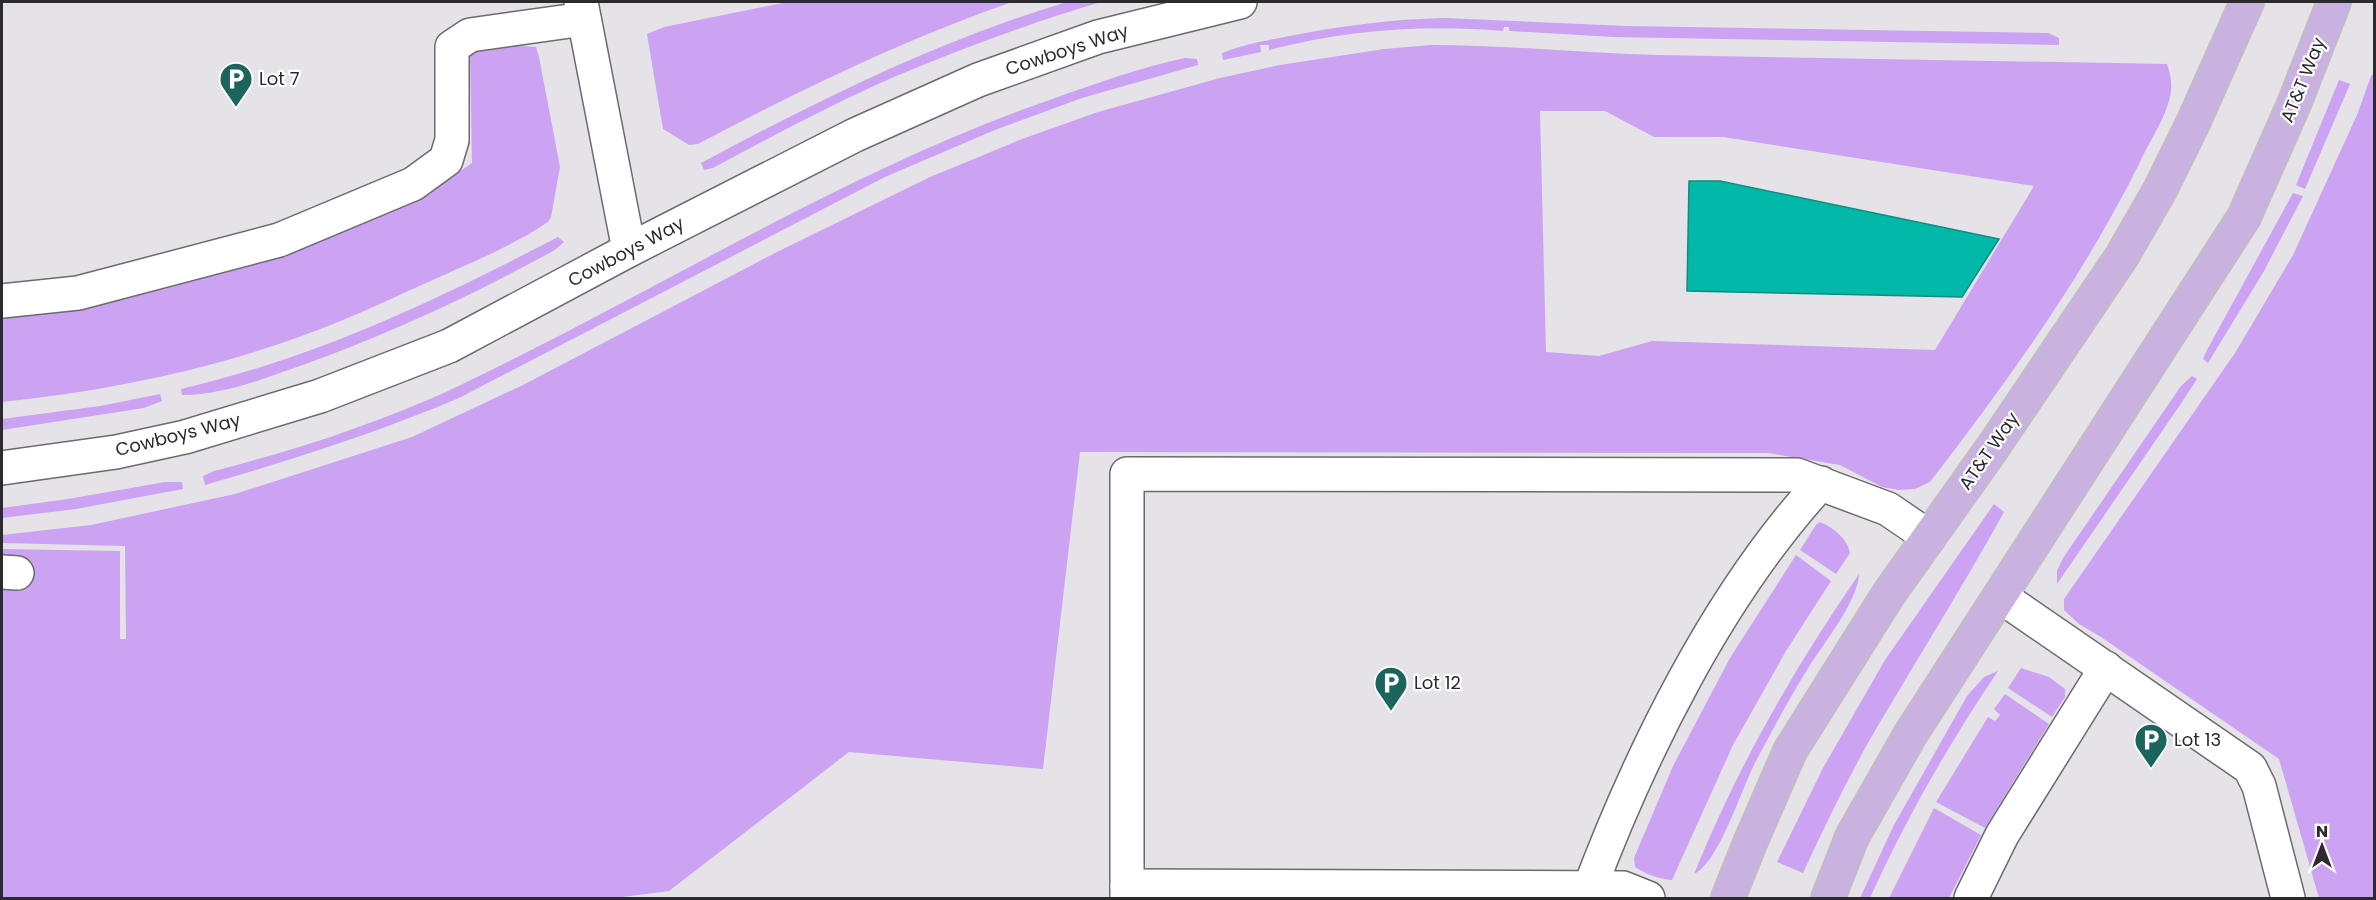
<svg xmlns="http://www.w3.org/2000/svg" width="2376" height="900" viewBox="0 0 2376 900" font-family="Poppins,sans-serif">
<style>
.green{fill:#cca2f3;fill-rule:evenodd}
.water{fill:#02b8a8;stroke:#0e8d83;stroke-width:1.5}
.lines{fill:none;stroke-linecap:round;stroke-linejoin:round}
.minor-casing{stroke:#6c6a6e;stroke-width:36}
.major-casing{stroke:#bfbfc0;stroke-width:36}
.minor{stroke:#fff;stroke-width:33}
.major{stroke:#c9b2df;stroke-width:33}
.labels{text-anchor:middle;stroke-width:4.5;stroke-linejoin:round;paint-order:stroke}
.street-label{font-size:18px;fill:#2b2a2c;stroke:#fff}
.poi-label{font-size:18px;fill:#2b2a2c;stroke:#fff;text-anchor:start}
</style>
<rect width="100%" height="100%" fill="#e5e3e8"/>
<g class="green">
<path d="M788,2H1012C903,40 800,90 698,144L689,145L663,129L647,34L664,27Z"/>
<path d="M1067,2H1101C1031,23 962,48 894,77C832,104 773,136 713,168L704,170L701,163C819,100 939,40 1067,2Z"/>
<path d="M1445,18L1626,26L2048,33L2059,38V45L1613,37L1509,31V27H1504L1503,31C1426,24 1345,30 1269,50V45H1260L1261,52L1223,60L1222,53C1244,44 1265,41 1289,36C1341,26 1392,19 1445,18Z"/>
<path d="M509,45L536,47L539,57L560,167L551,217L548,222C511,247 466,265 426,283C396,296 368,310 338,322C231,366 116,390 2,402V318C108,306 213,280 314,242C369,221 424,197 472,163L470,52Z"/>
<path d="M1431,45C1506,45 1582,53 1657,55L2167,64C2170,73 2172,81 2171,91C2168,115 2150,140 2140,162C2083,277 2008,381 1930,482L1915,489L1899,490L1882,487L1840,465L1768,453L1080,452L1043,769L849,752L669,891L615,898H2V549L120,551V639H126L125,546L2,543V535L91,525L235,494L412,437L523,385L777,252L930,177L1022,139L1098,112L1220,78L1280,65L1384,49ZM1540,111H1605L1654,137H1723L2034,186L1935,350L1652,341L1599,356L1546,352Z"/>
<path d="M1185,58L1197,59L1198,65L1082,98L995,130L885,177L459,398C376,433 292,460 205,485L203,476L214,471C293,451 372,425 446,392C650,296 841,172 1055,98C1098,83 1141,67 1185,58Z"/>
<polygon points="2374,73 2374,898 2319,898 2279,759 2101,637 2079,624 2064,610 2064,599 2235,353 2293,255 2357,115 2371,76"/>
<polygon points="2339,80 2350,84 2305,189 2296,185"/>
<polygon points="2293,193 2303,196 2264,271 2208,363 2203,359 2207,350"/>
<path d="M558,237L564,242L555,250C471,296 387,335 297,367C261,380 221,395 182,395L181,389C315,358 437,300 558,237Z"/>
<polygon points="2192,376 2197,379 2180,405 2057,584 2057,571 2063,558 2181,386"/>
<polygon points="160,394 162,401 144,408 2,430 2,419 100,406"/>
<polygon points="165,482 182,482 183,489 76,509 2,518 2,508 68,499"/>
<path d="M1994,504L2004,512C1966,581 1925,646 1885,714C1854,765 1828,819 1803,873L1777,862L1823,768L1885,660Z"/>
<path d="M1820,522C1834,528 1847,538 1850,553L1836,574L1800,550L1816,525Z"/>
<path d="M1796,555L1831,581L1786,651L1733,745L1672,880C1658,879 1646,874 1635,867L1634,858L1673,766L1730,658Z"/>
<path d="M1859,574C1858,602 1822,645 1807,670C1789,699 1773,729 1757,759C1742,786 1720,862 1694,874C1737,768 1794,668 1859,574Z"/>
<polygon points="2021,668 2049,677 2065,689 2065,697 2052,717 2008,688"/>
<path d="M1998,671C1948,745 1907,817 1870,898H1860L1894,825L1967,696L1984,677Z"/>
<polygon points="2005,694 2049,724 1985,828 1936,802 1988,717 1995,721 2000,715 1994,709"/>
<polygon points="1934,808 1981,835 1949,898 1889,898"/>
</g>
<polygon class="water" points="1689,181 1720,181 1999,239 1962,297 1687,291"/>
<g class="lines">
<g class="minor-casing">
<g id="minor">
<polyline points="581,2 629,250"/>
<polyline points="2,301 78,293 279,240 413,184 446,160 452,140 452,47 470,35 584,19"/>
<polyline points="2,468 116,452 185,437 320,396 449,346 629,250 855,135 978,80 1098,37 1240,2"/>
<polyline points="2,572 17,573"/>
<polyline points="2000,596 2250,768 2259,786 2288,898"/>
<polyline points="1127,886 1623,888 1648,898"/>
<polyline points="1127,898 1127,474 1797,475 1888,509 1929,537"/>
<path d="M1586,898C1639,756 1717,596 1821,483"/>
<polyline points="1971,898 2002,835 2106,668"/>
</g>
</g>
<g class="major-casing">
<g id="major">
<polyline points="1728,898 1750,843 1790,751 1888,595 1993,447 2122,256 2160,190 2193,123 2247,2"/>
<polyline points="1828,898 1852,837 1910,735 2244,217 2294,104 2334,2"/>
</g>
</g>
<use href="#minor" class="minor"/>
<use href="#major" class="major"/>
</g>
<defs>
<g id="parking-pin" transform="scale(1.725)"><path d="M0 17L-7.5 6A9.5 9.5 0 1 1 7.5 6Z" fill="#1b655d" stroke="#fff"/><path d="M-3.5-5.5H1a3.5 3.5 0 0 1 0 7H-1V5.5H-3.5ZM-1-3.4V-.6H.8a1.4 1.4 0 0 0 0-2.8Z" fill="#fff"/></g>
</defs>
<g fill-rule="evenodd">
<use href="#parking-pin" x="236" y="79"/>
<use href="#parking-pin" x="1391" y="683"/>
<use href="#parking-pin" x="2151" y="740"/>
</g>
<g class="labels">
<g class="street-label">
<text transform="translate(1067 50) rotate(-18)" y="6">Cowboys Way</text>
<text transform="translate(2303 80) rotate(-68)" y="6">AT&amp;T Way</text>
<text transform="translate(626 252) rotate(-28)" y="6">Cowboys Way</text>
<text transform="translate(178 435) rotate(-14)" y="6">Cowboys Way</text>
<text transform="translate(1989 451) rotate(-55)" y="6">AT&amp;T Way</text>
</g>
<g class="poi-label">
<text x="259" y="85">Lot 7</text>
<text x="1414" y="689">Lot 12</text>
<text x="2174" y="746">Lot 13</text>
</g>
</g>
<rect width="2376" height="900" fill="none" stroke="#2b2a2c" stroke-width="6"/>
<g transform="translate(2322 846)" stroke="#ffffff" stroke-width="4.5" paint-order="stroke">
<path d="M0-4.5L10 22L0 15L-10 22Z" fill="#2b2a2c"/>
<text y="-9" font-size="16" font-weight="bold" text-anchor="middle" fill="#2b2a2c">N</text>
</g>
</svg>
